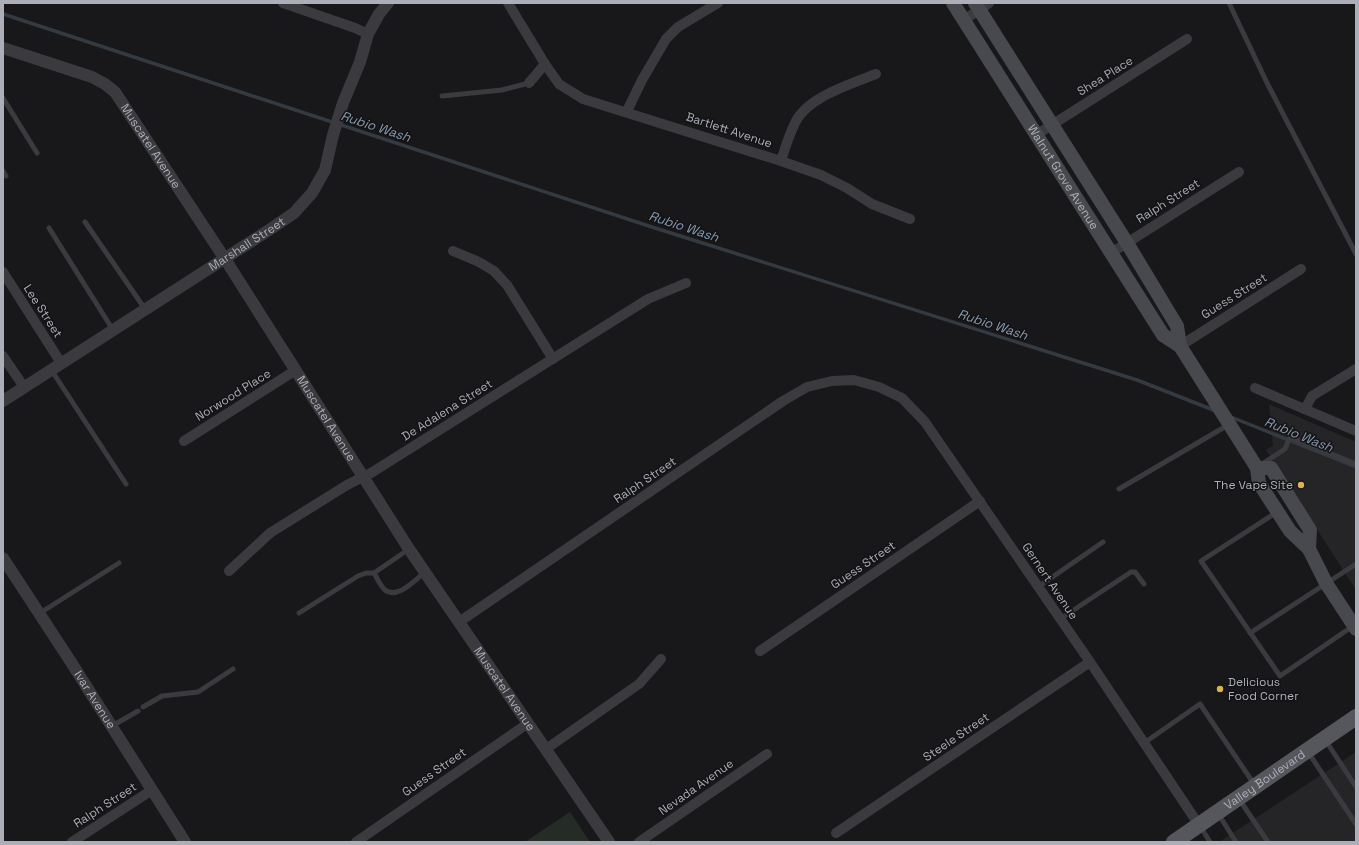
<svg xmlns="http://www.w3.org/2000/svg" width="1359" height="845" viewBox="0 0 1359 845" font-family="'Space Grotesk',sans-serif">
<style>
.built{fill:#252427}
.green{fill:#252c26}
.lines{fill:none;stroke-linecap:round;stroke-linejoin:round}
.stream{stroke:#343a41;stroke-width:3.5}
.service{stroke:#3a3a3f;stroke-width:5}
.minor{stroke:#3a3a3f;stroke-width:10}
.tertiary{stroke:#3a3a3f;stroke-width:12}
.secondary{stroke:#48494e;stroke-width:14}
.primary{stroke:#56575d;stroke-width:16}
.poi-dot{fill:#dcb44f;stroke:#131315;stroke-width:1.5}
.labels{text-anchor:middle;stroke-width:3;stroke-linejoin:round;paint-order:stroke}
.street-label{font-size:12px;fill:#acafb8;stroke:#131315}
.poi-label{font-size:12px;fill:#acafb8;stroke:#131315;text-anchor:end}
.water-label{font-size:13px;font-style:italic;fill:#889aae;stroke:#131315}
</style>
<rect width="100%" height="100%" fill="#18181a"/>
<g class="built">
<polygon points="1269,404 1356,442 1356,590 1266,450 1273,446"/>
<polygon points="1356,752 1356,842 1219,842"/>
</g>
<polygon class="green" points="570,812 590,842 525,842"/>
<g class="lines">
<g class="stream">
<polyline points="3,14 655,228 1137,380 1216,411"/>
<polyline points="1231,417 1356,467"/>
</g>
<g class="service">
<polyline points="1229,3 1268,85 1356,254"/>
<polyline points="442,96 502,90 529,83"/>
<polyline points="3,98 37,153"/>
<polyline points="3,171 6,176"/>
<polyline points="85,222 145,309"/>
<polyline points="49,228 113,330"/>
<polyline points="52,371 126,484"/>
<polyline points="1262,464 1285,449 1290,437 1356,464"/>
<polyline points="1119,489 1228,425"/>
<polyline points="1277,512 1201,561 1280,676 1353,626"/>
<path d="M409,549L374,573C377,578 380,585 384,589C396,601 415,580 424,573"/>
<polyline points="1038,587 1103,542"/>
<polyline points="40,613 119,563"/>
<polyline points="299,613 358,576 366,573 374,573"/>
<polyline points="1060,619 1131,572 1135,572 1144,584"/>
<polyline points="1250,633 1356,564"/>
<polyline points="143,707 162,696 198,692 233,669"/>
<polyline points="112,726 138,711"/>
<polyline points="1326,741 1356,787"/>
<polyline points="1144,743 1200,704 1254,784"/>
<polyline points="1308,752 1356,824"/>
<polyline points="1239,799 1268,842"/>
<polyline points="1219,815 1236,842"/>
<polyline points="1200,826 1210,842"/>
</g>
<g class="minor">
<polyline points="283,3 355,28 368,34"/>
<polyline points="508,3 545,64"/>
<polyline points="964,20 989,3"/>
<polyline points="529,83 545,64 559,84 583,99 781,161 821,175 847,188 872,204 910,219"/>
<polyline points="627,111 642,80 666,39 678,27 718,3"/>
<polyline points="1036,135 1187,39"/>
<path d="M781,161C785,148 789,135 795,123C807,97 851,84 876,74"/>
<polyline points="453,251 479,262 494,271 507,285 553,359"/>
<polyline points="1111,253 1239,172"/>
<polyline points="3,272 61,363"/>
<polyline points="1180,346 1301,269"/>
<polyline points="3,356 24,387"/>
<polyline points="1255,388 1356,431"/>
<polyline points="1305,409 1312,396 1356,369"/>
<polyline points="184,441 296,370"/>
<polyline points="229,571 270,533 347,485 371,473 648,299 686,283"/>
<polyline points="459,622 783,401 807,387 832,381 854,380 879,387 902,398 925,422 1090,662 1199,825"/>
<polyline points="760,651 980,501"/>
<polyline points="546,749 639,684 661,659"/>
<polyline points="836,833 1090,662"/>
<polyline points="72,842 152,790"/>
<polyline points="356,842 527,724"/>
<polyline points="639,842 767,754"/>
</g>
<g class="tertiary">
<path id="s1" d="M3,48L92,77L105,84L115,92L225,259L409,549L609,842"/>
<path id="s2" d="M3,401L272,228L294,213L312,193L325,170L333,135L343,103L360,62L368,34L379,14L388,3"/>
<path id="s3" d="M3,558L69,659L185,842"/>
</g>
<g class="secondary">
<path id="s4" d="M953,3L1163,335L1180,346"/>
<polyline points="975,3 1127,243 1177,326 1180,346 1257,468 1259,483 1290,531 1309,549 1310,530 1271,468 1257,468"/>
<polyline points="1309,549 1326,583 1356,629"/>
</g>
<path class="primary" id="s5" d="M1174,842L1356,717"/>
</g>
<g class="poi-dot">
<circle cx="1301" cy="485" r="4"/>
<circle cx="1220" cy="689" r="4"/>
</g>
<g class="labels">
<g class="street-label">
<text transform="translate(1105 76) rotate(-32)" y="4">Shea Place</text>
<text transform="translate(729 130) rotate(18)" y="4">Bartlett Avenue</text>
<text dy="4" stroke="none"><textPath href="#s1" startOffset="186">Muscatel Avenue</textPath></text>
<text dy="4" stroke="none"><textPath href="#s4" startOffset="206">Walnut Grove Avenue</textPath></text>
<text transform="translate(1168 201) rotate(-32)" y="4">Ralph Street</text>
<text dy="4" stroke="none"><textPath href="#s2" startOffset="290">Marshall Street</textPath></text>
<text transform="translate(1234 296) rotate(-32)" y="4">Guess Street</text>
<text transform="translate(43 311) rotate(57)" y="4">Lee Street</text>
<text transform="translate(233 395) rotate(-32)" y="4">Norwood Place</text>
<text transform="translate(447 410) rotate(-32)" y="4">De Adalena Street</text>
<text dy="4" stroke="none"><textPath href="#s1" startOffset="510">Muscatel Avenue</textPath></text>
<text transform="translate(645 480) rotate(-34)" y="4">Ralph Street</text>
<text transform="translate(863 565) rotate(-34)" y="4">Guess Street</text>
<text transform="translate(1050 581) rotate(56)" y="4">Gernert Avenue</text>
<text dy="4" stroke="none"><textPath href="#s1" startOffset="834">Muscatel Avenue</textPath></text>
<text dy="4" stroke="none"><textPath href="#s3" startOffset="169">Ivar Avenue</textPath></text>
<text transform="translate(956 737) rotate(-34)" y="4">Steele Street</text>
<text transform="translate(434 772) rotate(-35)" y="4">Guess Street</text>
<text dy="4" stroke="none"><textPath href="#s5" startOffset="110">Valley Boulevard</textPath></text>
<text transform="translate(696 787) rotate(-35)" y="4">Nevada Avenue</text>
<text transform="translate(105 805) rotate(-33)" y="4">Ralph Street</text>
</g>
<g class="poi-label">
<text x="1293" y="489">The Vape Site</text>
<text x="1228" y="686" text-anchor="start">Delicious<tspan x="1228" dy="14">Food Corner</tspan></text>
</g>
<g class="water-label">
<text transform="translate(376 126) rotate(18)" y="5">Rubio Wash</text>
<text transform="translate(684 226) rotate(18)" y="5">Rubio Wash</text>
<text transform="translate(993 324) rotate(18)" y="5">Rubio Wash</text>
<text transform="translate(1299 434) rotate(22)" y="5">Rubio Wash</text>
</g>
</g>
<rect width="1359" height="845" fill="none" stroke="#acafb8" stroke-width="8"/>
</svg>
